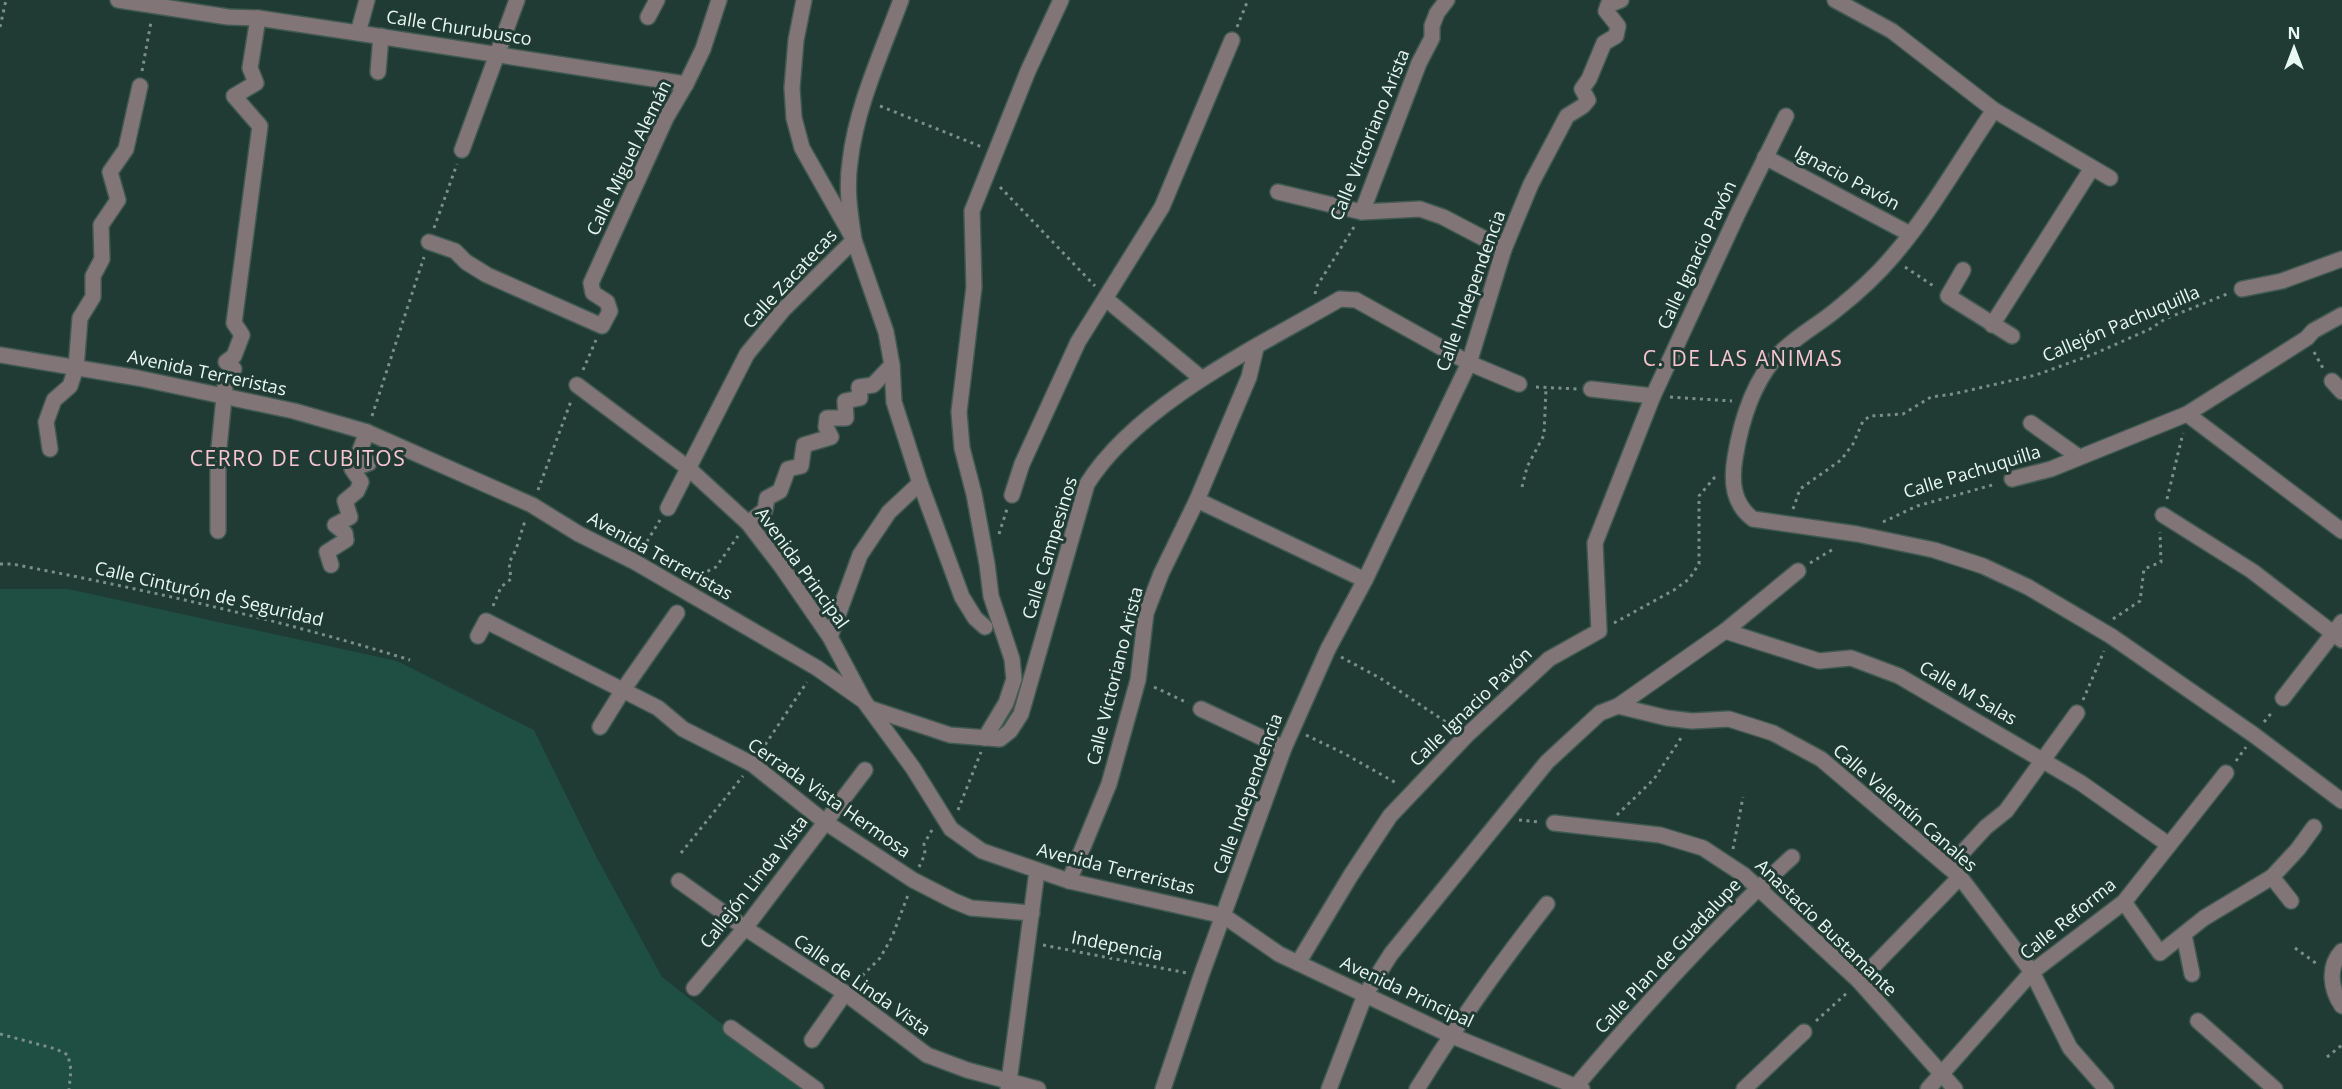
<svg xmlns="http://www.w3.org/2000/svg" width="2342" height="1089" viewBox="0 0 2342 1089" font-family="'Open Sans',sans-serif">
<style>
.green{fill:#1e4f42}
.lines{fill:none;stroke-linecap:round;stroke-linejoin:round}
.minor-casing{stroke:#405951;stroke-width:18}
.path{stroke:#798f88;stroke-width:3;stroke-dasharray:3 4.5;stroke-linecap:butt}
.minor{stroke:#827578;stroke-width:15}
.labels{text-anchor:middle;stroke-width:6;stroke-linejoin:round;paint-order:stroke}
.street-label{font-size:18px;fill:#e7f7f1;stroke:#203b33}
.quarter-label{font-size:21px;letter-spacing:1.5px;fill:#f9c5d1;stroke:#203b33}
</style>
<rect width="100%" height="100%" fill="#203b33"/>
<polygon class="green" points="0,589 68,589 397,661 534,730 596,856 662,977 805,1089 0,1089"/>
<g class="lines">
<g class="minor-casing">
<g id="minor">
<polyline points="118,0 228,17 258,18 358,33 686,84"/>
<polyline points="804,0 796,40 792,88 794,118 802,148 854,240 886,332 892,365 894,402 920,483 962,597 975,618 985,627"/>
<polyline points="1835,0 1892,31 1994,110 2110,178"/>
<polyline points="648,17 657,0"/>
<polyline points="358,33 367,0"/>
<polyline points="378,72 381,36"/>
<path d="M1994,110C1961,158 1931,212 1893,256C1877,275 1856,294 1836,310C1818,325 1795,337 1778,355C1752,383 1741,421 1735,458C1731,482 1733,504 1753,519L1857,534L1934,550L1983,566L2028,587L2111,636L2254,735L2342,801"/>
<polyline points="462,150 517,0"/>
<polyline points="1765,157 1910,234"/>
<polyline points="1278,192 1362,212 1420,209 1443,217 1504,249"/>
<polyline points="1362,212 1419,63 1432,38 1432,26 1437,13 1447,0"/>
<polyline points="429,242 455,251 466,262 487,275 602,326 610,311 607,302 593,293 591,283 666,118 686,84 703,49 719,0"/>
<polyline points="1963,270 1948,296 2012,336"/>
<polyline points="2242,289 2282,281 2342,259"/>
<polyline points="1106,299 1201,378"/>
<polyline points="1992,325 2092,168"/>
<polyline points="0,355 138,378 294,411 367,432 532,505 579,534 635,562 817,668 864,701 913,768 951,829 982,851 1069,881 1224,916 1279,954 1450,1035 1582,1089"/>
<polyline points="2332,381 2342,392"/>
<polyline points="577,385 688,468 748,523 781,566 830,637 864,701"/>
<polyline points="1591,389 1653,396"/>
<polyline points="2187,414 2342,531"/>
<polyline points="2031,423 2079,457"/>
<polyline points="50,449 46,422 54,400 70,386 76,368 80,318 93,297 93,276 102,259 101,225 118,200 110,172 126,149 140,86"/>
<polyline points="2012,479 2051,469 2187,414 2307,338 2313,331 2342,315"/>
<polyline points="1012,495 1022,464 1078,342 1162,207 1232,40"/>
<polyline points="1197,500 1365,580"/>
<path d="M668,508L747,354L783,310L854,240C850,214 846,189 850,162C856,107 882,52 901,0"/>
<polyline points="2163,515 2252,571 2342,640"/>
<polyline points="748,523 765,510 767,498 780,491 788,469 801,466 804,445 831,437 826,427 827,418 846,418 845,401 860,398 859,387 873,385 892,365"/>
<polyline points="218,531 218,458 226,377 234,369 226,362 234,356 242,335 234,323 260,126 234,96 256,83 250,68 258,18"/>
<polyline points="331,565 327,552 346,540 345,533 335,525 350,517 345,501 357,491 361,482 352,469 369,463 359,453 367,432"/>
<polyline points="1725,631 1819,661 1851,658 1899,676 2081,783 2169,845"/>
<polyline points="478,636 486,621 658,708 683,729 752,764 825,822 913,880 954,901 971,908 1032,913"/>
<polyline points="830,637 860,555 889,512 920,483"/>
<polyline points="2283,698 2342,622"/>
<polyline points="1618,706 1667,718 1692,721 1729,719 1773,733 1821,759 1960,877 2032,972 2070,1048 2106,1089"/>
<path d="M869,708L950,735L1000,739L1010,731L1021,714L1087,484C1138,403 1259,346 1340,299L1356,300L1469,363L1519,384"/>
<polyline points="1201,709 1284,748"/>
<polyline points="600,727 623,690 677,613"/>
<polyline points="985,738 1006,703 1014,679 1012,659 991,596 987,564 974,494 962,448 959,412 974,287 972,211 1028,71 1061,0"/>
<polyline points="1554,823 1660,835 1703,848 1744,875 1859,981 1955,1089"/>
<polyline points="1949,867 1986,827 2006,811 2077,713"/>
<polyline points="2272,877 2291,901"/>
<polyline points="679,881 745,928 845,993 927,1055 967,1070 1038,1089"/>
<polyline points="1069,881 1109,784 1138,680 1146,613 1161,574 1197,500 1249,377 1256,348"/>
<polyline points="2124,902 2160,953 2204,918 2272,877 2298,849 2314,827"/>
<polyline points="2184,935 2192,974"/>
<path d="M2342,951C2327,967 2331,990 2342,1006"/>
<polyline points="1298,963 1351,875 1390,816 1466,736 1549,659 1599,631 1595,543 1653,396 1739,211 1786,116"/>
<polyline points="1859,981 1960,877"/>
<polyline points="694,988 745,928 865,770"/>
<polyline points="2198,1021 2275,1089"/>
<polyline points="731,1028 816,1089"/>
<polyline points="812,1040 845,993"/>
<path d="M1576,1086C1644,1006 1714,928 1792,857"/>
<polyline points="1008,1089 1037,871"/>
<polyline points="1163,1089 1201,976 1284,748 1328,649 1365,580 1469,363 1504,249 1531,184 1567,116 1583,106 1588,100 1582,89 1589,79 1604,43 1616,36 1618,26 1606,11 1608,5 1621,0"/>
<polyline points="1329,1089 1365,995 1391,954 1547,762 1600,713 1618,706 1725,631 1798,571"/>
<path d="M1417,1089C1457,1024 1500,964 1547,904"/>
<polyline points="1744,1089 1804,1032"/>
<polyline points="1928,1089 2032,972 2124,902 2226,773"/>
</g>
</g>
<g class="path">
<polyline points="0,27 6,0"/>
<polyline points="1237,27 1248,0"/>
<polyline points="142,71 151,22"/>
<polyline points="880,106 982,147"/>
<polyline points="1000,187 1095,286"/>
<polyline points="434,228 457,164"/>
<polyline points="1905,267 1935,287"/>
<polyline points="1315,294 1317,286 1354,227"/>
<polyline points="2314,352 2324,370"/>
<polyline points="583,370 596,340"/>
<polyline points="1536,387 1577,389"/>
<polyline points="1670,397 1732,401"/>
<polyline points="372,416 424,257"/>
<polyline points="1522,487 1527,467 1544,435 1546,389"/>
<polyline points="538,490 571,401"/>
<polyline points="2167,499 2183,433"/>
<polyline points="1793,509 1800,489 1841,460 1853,444 1863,421 1870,416 1903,414 1931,397 1953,394 2036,375 2094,354 2150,329 2165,319 2227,294"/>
<polyline points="1883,522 1917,506 1996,484"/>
<polyline points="999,534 1007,509"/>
<polyline points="643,548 660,520"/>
<polyline points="1810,563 1835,548"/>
<path d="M0,564H12C147,590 278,619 410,660"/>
<polyline points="698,582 702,574 716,567 738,536"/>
<path d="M493,606L501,587L511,579L509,562C518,550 520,533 526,519"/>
<polyline points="2113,619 2140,601 2144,569 2161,562 2160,532"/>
<polyline points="1614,623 1674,590 1689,579 1699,564 1699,496 1714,478 1718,477"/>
<polyline points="1341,657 1380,678 1452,726"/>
<polyline points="1154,687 1188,703"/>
<polyline points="2083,700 2104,651"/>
<polyline points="2264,722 2273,711"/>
<polyline points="1306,735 1345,754 1398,784"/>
<polyline points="761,751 807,682"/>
<polyline points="2236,761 2246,747"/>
<polyline points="958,810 981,752"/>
<polyline points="1617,815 1654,779 1683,735"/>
<polyline points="1519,820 1540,822"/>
<polyline points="1733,849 1743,797"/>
<polyline points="681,853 743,776"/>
<polyline points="919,867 925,854 924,844 932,830"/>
<polyline points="1043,945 1187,973"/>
<polyline points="2295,948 2317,964"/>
<polyline points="857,981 880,958 892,937 908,895"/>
<polyline points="1816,1021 1849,991"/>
<polyline points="0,1034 56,1049 68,1055 71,1070 69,1089"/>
<polyline points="2327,1057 2342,1045"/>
</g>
<use href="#minor" class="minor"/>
</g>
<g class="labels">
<g class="street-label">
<text transform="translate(459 28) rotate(9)" y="6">Calle Churubusco</text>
<text transform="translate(1370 135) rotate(-68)" y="6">Calle Victoriano Arista</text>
<text transform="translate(629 158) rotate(-64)" y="6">Calle Miguel Alemán</text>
<text transform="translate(1847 178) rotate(28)" y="6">Ignacio Pavón</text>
<text transform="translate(1697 255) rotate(-65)" y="6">Calle Ignacio Pavón</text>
<text transform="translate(790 279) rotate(-47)" y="6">Calle Zacatecas</text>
<text transform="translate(1471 291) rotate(-70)" y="6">Calle Independencia</text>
<text transform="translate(2121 324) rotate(-23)" y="6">Callejón Pachuquilla</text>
<text transform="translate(207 373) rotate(12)" y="6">Avenida Terreristas</text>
<text transform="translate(1972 472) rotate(-17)" y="6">Calle Pachuquilla</text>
<text transform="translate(1050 548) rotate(-73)" y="6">Calle Campesinos</text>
<text transform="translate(660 556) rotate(29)" y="6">Avenida Terreristas</text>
<text transform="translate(802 568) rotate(54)" y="6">Avenida Principal</text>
<text transform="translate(209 594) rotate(13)" y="6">Calle Cinturón de Seguridad</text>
<text transform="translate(1115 676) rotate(-76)" y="6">Calle Victoriano Arista</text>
<text transform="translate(1968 693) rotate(30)" y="6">Calle M Salas</text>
<text transform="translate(1471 707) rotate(-44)" y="6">Calle Ignacio Pavón</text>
<text transform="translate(1248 794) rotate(-70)" y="6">Calle Independencia</text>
<text transform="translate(829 798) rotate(35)" y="6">Cerrada Vista Hermosa</text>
<text transform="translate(1905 808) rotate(41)" y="6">Calle Valentín Canales</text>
<text transform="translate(1116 869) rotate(14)" y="6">Avenida Terreristas</text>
<text transform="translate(754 882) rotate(-52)" y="6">Callejón Linda Vista</text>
<text transform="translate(2068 919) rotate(-39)" y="6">Calle Reforma</text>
<text transform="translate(1826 928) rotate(44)" y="6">Anastacio Bustamante</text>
<text transform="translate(1117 946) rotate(11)" y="6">Indepencia</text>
<text transform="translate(1668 956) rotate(-47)" y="6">Calle Plan de Guadalupe</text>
<text transform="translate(862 985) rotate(35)" y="6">Calle de Linda Vista</text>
<text transform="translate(1407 992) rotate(25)" y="6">Avenida Principal</text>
</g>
<g class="quarter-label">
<text x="1743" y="366">C. DE LAS ANIMAS</text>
<text x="298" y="466">CERRO DE CUBITOS</text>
</g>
</g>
<g transform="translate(2294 48)" stroke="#203b33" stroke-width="4.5" paint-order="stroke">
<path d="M0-4.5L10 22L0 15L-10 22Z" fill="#e7f7f1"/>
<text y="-9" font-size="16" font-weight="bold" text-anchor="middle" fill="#e7f7f1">N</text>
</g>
</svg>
